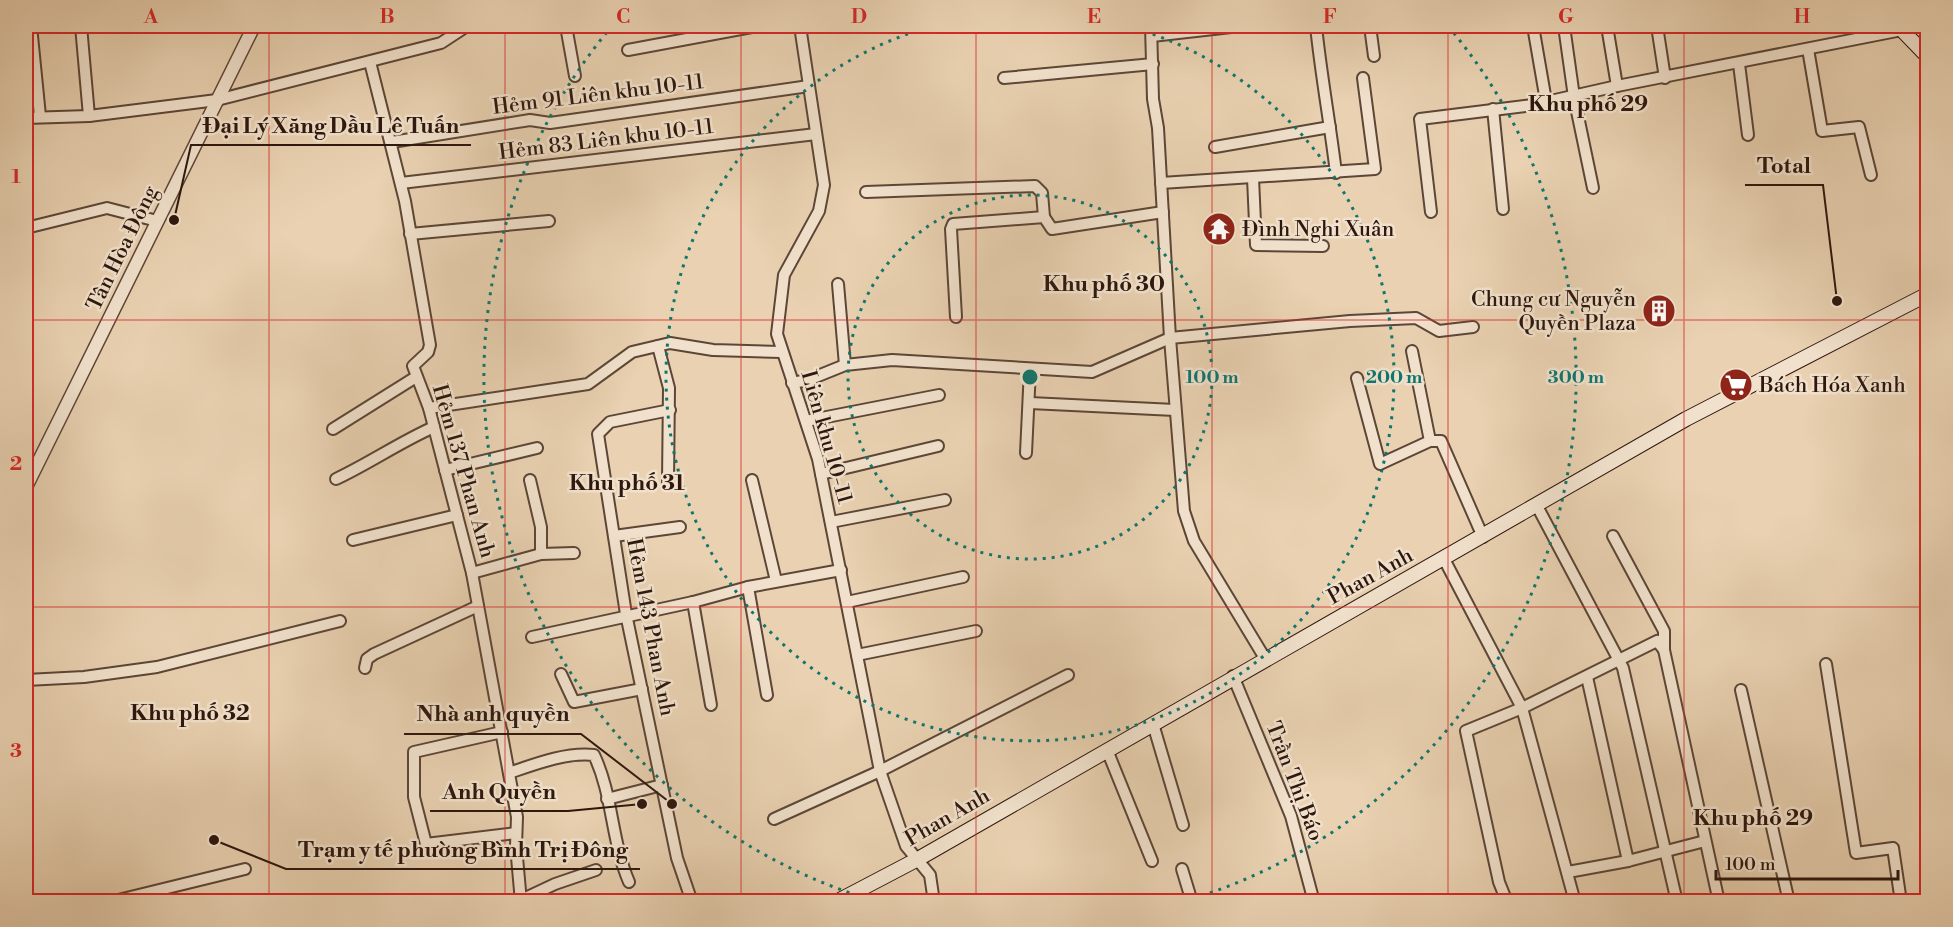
<svg xmlns="http://www.w3.org/2000/svg" width="1953" height="927" viewBox="0 0 1953 927" font-family="'Libre Bodoni',serif">
<style>
.lines{fill:none;stroke-linecap:round;stroke-linejoin:round}
.minor-casing{stroke:#5c4637;stroke-width:14}
.tertiary-casing{stroke:#5c4637;stroke-width:15}
.secondary-casing{stroke:#2d170e;stroke-width:16}
.minor{stroke:#f1e1cc;stroke-width:10}
.tertiary{stroke:#f1e1cc;stroke-width:12}
.secondary{stroke:#f1e1cc;stroke-width:14}
.grid{fill:none;stroke:#d62828;stroke-width:1.5;stroke-opacity:0.55}
.ring{fill:none;stroke:#0f766e;stroke-width:3;stroke-dasharray:3 6}
.labels{text-anchor:middle;stroke-width:5;stroke-linejoin:round;paint-order:stroke}
.street-label{font-size:21px;fill:#2d170e;stroke:#f1e1cc}
.poi-label{font-size:21px;fill:#2d170e;stroke:#f1e1cc;text-anchor:start}
.neighbourhood-label{font-size:22px;font-weight:bold;fill:#2d170e;stroke:#f1e1cc}
.centre{fill:#0f766e;stroke:#f1e1cc;stroke-width:3}
.ring-label{font-size:18px;text-anchor:middle;font-weight:bold;fill:#0f766e;stroke:#f1e1cc;stroke-width:5;stroke-linejoin:round;paint-order:stroke}
.leader{fill:none;stroke:#2d170e;stroke-width:2}
.callout-dot{fill:#2d170e;stroke:#f1e1cc;stroke-width:2}
.callout-label{font-size:22px;text-anchor:middle;font-weight:bold;fill:#2d170e;stroke:#f1e1cc;stroke-width:5;stroke-linejoin:round;paint-order:stroke}
.neatline{fill:none;stroke:#d62828;stroke-width:2}
.grid-label{font-size:20px;text-anchor:middle;font-weight:bold;fill:#d62828}
</style>
<rect width="100%" height="100%" fill="#e9d1b1"/>
<filter id="stains"><feTurbulence type="fractalNoise" baseFrequency=".00333" numOctaves="4"/><feColorMatrix values="0 0 0 0 .2 0 0 0 0 .09 0 0 0 0 .02 0 0 0 .5 -.17"/></filter>
<radialGradient id="worn" r=".72"><stop offset=".6" stop-color="#630" stop-opacity="0"/><stop offset="1" stop-color="#630" stop-opacity=".3"/></radialGradient>
<g class="lines">
<g class="minor-casing">
<g id="minor">
<polyline points="31,26 40,116"/>
<polyline points="81,26 89,116"/>
<polyline points="566,26 575,76"/>
<polyline points="800,26 824,185 819,211 784,275 777,334 818,459 880,771 906,846 930,875 934,902"/>
<polyline points="1151,26 1153,99 1158,128 1170,338 1184,511 1194,541 1266,660"/>
<path d="M1316,26C1321,75 1330,123 1336,173"/>
<polyline points="1370,26 1374,56"/>
<polyline points="1533,26 1546,101"/>
<polyline points="1564,26 1574,97 1593,188"/>
<polyline points="1607,26 1617,86"/>
<polyline points="1657,26 1665,78"/>
<polyline points="1152,36 1240,26"/>
<polyline points="1808,49 1822,131 1859,127 1871,175"/>
<polyline points="628,50 757,26"/>
<polyline points="370,62 405,201 430,345 428,352 413,366 429,408 472,573 517,817 516,846 521,902"/>
<polyline points="1739,64 1748,135"/>
<polyline points="1004,78 1153,64"/>
<polyline points="1493,109 1503,209"/>
<polyline points="26,118 89,116 217,100 441,43 467,26"/>
<polyline points="392,142 530,120 550,123 809,86"/>
<polyline points="1215,147 1330,127"/>
<polyline points="1253,178 1256,245 1323,246"/>
<polyline points="401,183 816,134"/>
<polyline points="1161,183 1375,169 1363,78"/>
<polyline points="866,192 1035,186 1042,193 1044,217"/>
<polyline points="1431,212 1420,119 1533,105 1617,86 1902,30"/>
<polyline points="26,228 107,208 157,221"/>
<polyline points="410,234 549,221"/>
<polyline points="838,284 845,365"/>
<polyline points="956,317 951,229 953,224 1044,217 1052,229 1163,212"/>
<polyline points="658,346 669,388 668,482"/>
<polyline points="1412,351 1430,441"/>
<polyline points="1357,378 1380,464 1430,441 1441,441 1483,537"/>
<polyline points="792,383 808,380 845,365 892,360 1092,372 1170,338 1350,321 1416,318 1439,331 1473,327"/>
<polyline points="1030,403 1175,410"/>
<polyline points="429,408 588,384 632,352 670,343 713,350 781,352"/>
<polyline points="670,410 610,422 598,434 626,614 677,858 692,902"/>
<polyline points="806,421 939,395"/>
<polyline points="333,429 416,377"/>
<polyline points="1026,453 1030,369"/>
<polyline points="445,470 537,448"/>
<polyline points="821,474 938,446"/>
<path d="M336,479C370,463 400,442 434,427"/>
<polyline points="530,480 541,527 541,554"/>
<polyline points="752,480 776,581"/>
<polyline points="1537,506 1623,668 1677,902"/>
<polyline points="831,522 945,500"/>
<polyline points="614,536 680,527"/>
<polyline points="1613,536 1664,631 1664,650"/>
<polyline points="353,540 457,515"/>
<polyline points="1444,559 1522,708 1575,902"/>
<polyline points="472,573 541,554 574,553"/>
<polyline points="748,587 767,695"/>
<polyline points="693,602 711,705"/>
<polyline points="847,602 963,577"/>
<polyline points="532,637 693,602 748,587 841,570"/>
<polyline points="857,655 976,631"/>
<polyline points="1826,664 1856,853 1893,848 1901,902"/>
<polyline points="365,668 367,659 374,654 478,606"/>
<polyline points="561,674 574,702 642,689"/>
<polyline points="1233,676 1291,816 1314,902"/>
<polyline points="1587,677 1628,861"/>
<polyline points="26,680 84,677 157,667 340,621"/>
<polyline points="1741,690 1789,902"/>
<polyline points="1153,724 1183,825"/>
<polyline points="502,732 414,752 414,797 426,844 516,833"/>
<polyline points="1107,750 1152,861"/>
<path d="M509,773C535,764 566,752 594,755C613,795 611,840 629,882"/>
<polyline points="607,799 662,785"/>
<polyline points="774,819 880,771 1068,675"/>
<polyline points="1182,869 1192,902"/>
<polyline points="1568,872 1628,861 1705,841"/>
<polyline points="521,900 555,884 596,870"/>
<polyline points="110,902 245,869"/>
<polyline points="1507,902 1499,882 1466,731 1522,708 1657,641 1664,650 1719,902"/>
</g>
</g>
<g class="tertiary-casing">
<polyline id="tertiary" points="26,487 254,26"/>
</g>
<g class="secondary-casing">
<g id="secondary">
<polyline points="1898,26 1928,57"/>
<polyline points="836,902 918,859 1686,419 1928,294"/>
</g>
</g>
<use href="#minor" class="minor"/>
<use href="#tertiary" class="tertiary"/>
<use href="#secondary" class="secondary"/>
</g>
<path class="grid" d="M269,26V902M505,26V902M741,26V902M976,26V902M1212,26V902M1448,26V902M1684,26V902M26,320H1928M26,607H1928"/>
<g class="ring">
<circle cx="1030" cy="377" r="182"/>
<path d="M1127 26A364 364 0 1 1 933 26"/>
<path d="M875 901A546 546 0 0 1 612 26M1448 26A546 546 0 0 1 1185 901"/>
</g>
<defs>
<g id="temple-disc" transform="scale(1.725)"><circle r="9.5" fill="#8f2418" stroke="#f1e1cc"/><path d="M0-6L5-2H3V0L6.5 2.5H4V6H1.5V3h-3V6H-4V2.5H-6.5L-3 0V-2H-5Z" fill="#fff"/></g>
<g id="building-disc" transform="scale(1.725)"><circle r="9.5" fill="#8f2418" stroke="#f1e1cc"/><path d="M-4-6H4V6H1V3H-1V6H-4ZM-2.5-4.3h1.7v1.8h-1.7ZM.8-4.3h1.7v1.8H.8ZM-2.5-1h1.7V.8h-1.7ZM.8-1h1.7V.8H.8Z" fill="#fff"/></g>
<g id="supermarket-disc" transform="scale(1.725)"><circle r="9.5" fill="#8f2418" stroke="#f1e1cc"/><path d="M-6-5.5h2.5l.6 2H6L4.5 2H-2.5L-4.4-4H-6ZM-1.5 3.2a1.3 1.3 0 1 0 .1 0ZM3 3.2a1.3 1.3 0 1 0 .1 0Z" fill="#fff"/></g>
</defs>
<g fill-rule="evenodd">
<use href="#temple-disc" x="1219" y="229"/>
<use href="#building-disc" x="1659" y="311"/>
<use href="#supermarket-disc" x="1736" y="385"/>
</g>
<g class="labels">
<g class="street-label">
<text transform="translate(598 94) rotate(-7)" y="7">Hẻm 91 Liên khu 10-11</text>
<text transform="translate(606 139) rotate(-7)" y="7">Hẻm 83 Liên khu 10-11</text>
<text transform="translate(122 248) rotate(-64)" y="7">Tân Hòa Đông</text>
<text transform="translate(827 437) rotate(74)" y="7">Liên khu 10-11</text>
<text transform="translate(464 471) rotate(74)" y="7">Hẻm 137 Phan Anh</text>
<text transform="translate(1370 576) rotate(-29)" y="7">Phan Anh</text>
<text transform="translate(651 627) rotate(79)" y="7">Hẻm 143 Phan Anh</text>
<text transform="translate(1295 781) rotate(69)" y="7">Trần Thị Báo</text>
<text transform="translate(947 817) rotate(-30)" y="7">Phan Anh</text>
</g>
<g class="poi-label">
<text x="1242" y="236">Đình Nghi Xuân</text>
<text x="1636" y="306" text-anchor="end">Chung cư Nguyễn<tspan x="1636" dy="24">Quyền Plaza</tspan></text>
<text x="1759" y="392">Bách Hóa Xanh</text>
</g>
<g class="neighbourhood-label">
<text x="1588" y="111">Khu phố 29</text>
<text x="1104" y="291">Khu phố 30</text>
<text x="627" y="490">Khu phố 31</text>
<text x="190" y="720">Khu phố 32</text>
<text x="1753" y="825">Khu phố 29</text>
</g>
</g>
<circle cx="1030" cy="377" r="9" class="centre"/>
<g class="ring-label">
<text x="1212" y="383">100 m</text>
<text x="1394" y="383">200 m</text>
<text x="1576" y="383">300 m</text>
</g>
<path class="leader" d="M174 220L191 145H471M1837 301L1823 185H1745M672 804L581 734H404M642 804L568 811H430M214 840L286 869H640"/>
<g class="callout-dot">
<circle cx="174" cy="220" r="6"/>
<circle cx="1837" cy="301" r="6"/>
<circle cx="672" cy="804" r="6"/>
<circle cx="642" cy="804" r="6"/>
<circle cx="214" cy="840" r="6"/>
</g>
<g class="callout-label">
<text x="331" y="133">Đại Lý Xăng Dầu Lê Tuấn</text>
<text x="1784" y="173">Total</text>
<text x="493" y="721">Nhà anh quyền</text>
<text x="499" y="799">Anh Quyền</text>
<text x="463" y="857">Trạm y tế phường Bình Trị Đông</text>
</g>
<rect width="1953" height="927" fill="none" stroke="#e9d1b1" stroke-width="66"/>
<path d="M1716 870v9h182v-9" fill="none" stroke="#2d170e" stroke-width="3"/>
<text x="1725" y="870" font-size="18" fill="#2d170e" stroke="#f1e1cc" stroke-width="4.5" paint-order="stroke">100 m</text>
<rect x="33" y="33" width="1887" height="861" class="neatline"/>
<g class="grid-label">
<text x="151" y="23">A</text>
<text x="387" y="23">B</text>
<text x="623" y="23">C</text>
<text x="859" y="23">D</text>
<text x="1094" y="23">E</text>
<text x="1330" y="23">F</text>
<text x="1566" y="23">G</text>
<text x="1802" y="23">H</text>
<text x="16" y="183">1</text>
<text x="16" y="470">2</text>
<text x="16" y="757">3</text>
</g>
<rect width="100%" height="100%" filter="url(#stains)"/>
<rect width="100%" height="100%" fill="url(#worn)"/>
</svg>
